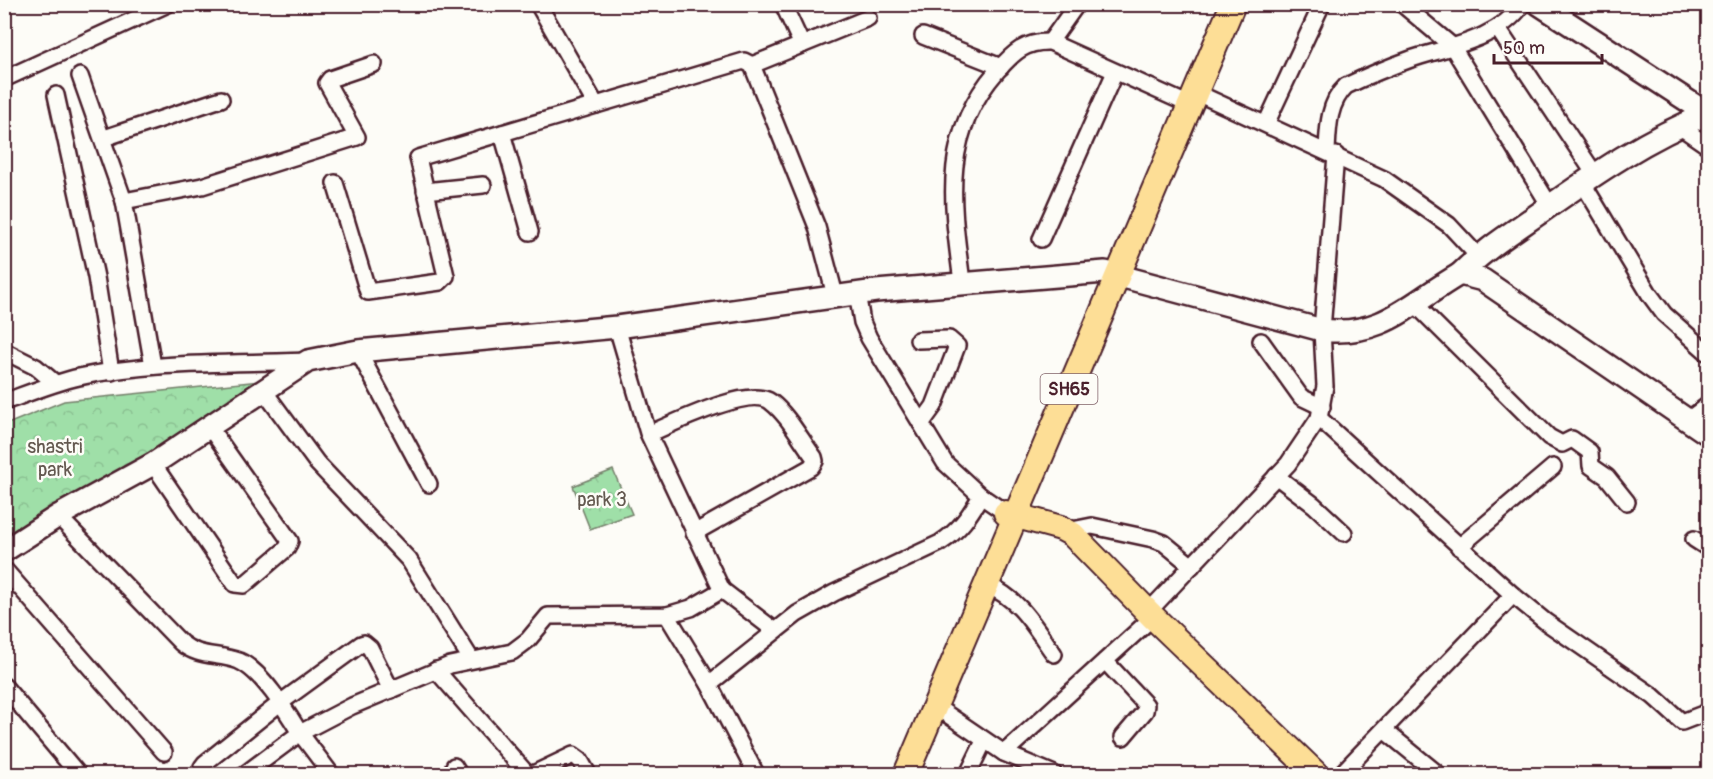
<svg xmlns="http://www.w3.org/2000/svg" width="1713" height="779" viewBox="0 0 1713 779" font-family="Pangolin,sans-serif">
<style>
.forest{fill:url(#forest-crowns);stroke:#747f6a;stroke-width:1.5}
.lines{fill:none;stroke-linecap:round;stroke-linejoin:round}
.street-casing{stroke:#4a1f2b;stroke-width:20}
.secondary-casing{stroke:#4a1f2b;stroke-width:26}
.primary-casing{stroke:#4a1f2b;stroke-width:28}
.street{stroke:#fdfcf7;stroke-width:15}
.secondary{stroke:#fdfcf7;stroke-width:21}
.primary{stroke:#fdde96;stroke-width:24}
.labels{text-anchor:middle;stroke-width:5;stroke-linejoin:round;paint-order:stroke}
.shield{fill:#fdfcf7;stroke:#806168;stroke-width:1.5}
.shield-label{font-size:18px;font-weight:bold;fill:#4a1f2b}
.park-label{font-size:20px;fill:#645950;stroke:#fdfcf7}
</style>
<defs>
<pattern id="forest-crowns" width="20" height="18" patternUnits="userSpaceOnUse" patternTransform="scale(1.5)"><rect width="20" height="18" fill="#9fdfa8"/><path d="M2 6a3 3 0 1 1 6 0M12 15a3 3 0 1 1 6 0" fill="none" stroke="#8abf91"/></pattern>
</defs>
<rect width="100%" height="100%" fill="#fdfcf7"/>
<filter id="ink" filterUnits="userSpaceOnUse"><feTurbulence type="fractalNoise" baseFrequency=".0167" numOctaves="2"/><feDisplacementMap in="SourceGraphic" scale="12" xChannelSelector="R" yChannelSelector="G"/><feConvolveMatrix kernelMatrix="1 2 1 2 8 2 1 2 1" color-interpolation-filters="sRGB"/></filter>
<g filter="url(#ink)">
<g class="forest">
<polygon points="280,379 5,545 5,425 64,401"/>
<polygon points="613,470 632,514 590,529 573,486"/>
</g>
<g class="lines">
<g class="street-casing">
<g id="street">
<polyline points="538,4 596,105"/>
<polyline points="783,4 802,45"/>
<polyline points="1402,4 1452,46 1550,206"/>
<polyline points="1498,29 1594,173"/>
<polyline points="923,36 1001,67"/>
<polyline points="1050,42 1077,4"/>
<polyline points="752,65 868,18"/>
<polyline points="80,76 124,201 153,366"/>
<polyline points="4,79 168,4"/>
<polyline points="1197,93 1384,179 1449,225 1478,256"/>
<polyline points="56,95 96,277 111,372"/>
<polyline points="1266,124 1322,4"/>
<polyline points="1679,126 1708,146"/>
<polyline points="502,133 530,232"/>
<polyline points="104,138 221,99"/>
<path d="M1327,152C1328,129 1328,103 1346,86C1367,76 1389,67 1411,59C1451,46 1497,40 1523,4"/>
<polyline points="1582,182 1650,295 1664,314 1708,353"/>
<polyline points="335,183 368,292 440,282 446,276 418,158 744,61 752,65 817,227 835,295"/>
<polyline points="425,191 483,185"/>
<polyline points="124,201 202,186 357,137 327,83 330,79 374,64"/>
<polyline points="1041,239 1115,72"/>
<path d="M962,282C952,204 940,136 997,71C1013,53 1025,41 1050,42L1192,106"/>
<polyline points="857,293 862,322 869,338 945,463 981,496 1006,513"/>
<polyline points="1415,304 1549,437 1562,444 1572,439 1590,452 1591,466 1607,477 1627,502"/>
<polyline points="617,327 648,433 722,590"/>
<polyline points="918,340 949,339 957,346 934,406 921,424"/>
<polyline points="1261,341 1301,397 1322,407"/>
<polyline points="4,351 36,367 55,383"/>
<polyline points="358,351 429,484"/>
<polyline points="264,391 317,463 409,560 471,659"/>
<path d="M4,402C29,393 53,383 79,377C153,361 232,364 308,361"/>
<polyline points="1319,418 1513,595 1341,774"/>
<polyline points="1688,420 1708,405"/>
<path d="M649,434C672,424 750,385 771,402C788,415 801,440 814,457L815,461L811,467L694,533"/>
<polyline points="153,464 235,584 244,585 287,548 290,541 210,428"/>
<polyline points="1276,476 1314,505 1344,533"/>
<path d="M58,516L181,643C199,658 218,653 239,661C262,671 287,712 300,733L245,774"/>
<polyline points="1072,534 1077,529 1092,526 1153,539 1164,543 1192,566"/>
<polyline points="1694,539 1708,548"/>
<polyline points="1459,547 1553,467"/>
<polyline points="4,569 164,752"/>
<path d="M987,585C1020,599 1034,626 1054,654"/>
<polyline points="1513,595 1546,622 1653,696 1682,722 1708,712"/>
<polyline points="1148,612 1288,464 1319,418 1325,386 1322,330 1336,155"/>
<polyline points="667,615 709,684 756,774"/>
<polyline points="1105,661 1146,705 1145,711 1123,737"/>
<polyline points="436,670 527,774"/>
<path d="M709,684L797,614L834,593L940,543C960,530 969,516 981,496"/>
<polyline points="4,686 78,774"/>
<polyline points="935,706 1004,753 1054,774"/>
<polyline points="1384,730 1438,774"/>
<polyline points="1004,753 1153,617"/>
<polyline points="454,766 459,774"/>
<polyline points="203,774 202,767 205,763 280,703 361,644 364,643 370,648 391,690"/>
<polyline points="331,774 300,733 352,706 450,665 512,652 528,640 548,616 667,615 691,608 722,590 774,630"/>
<polyline points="533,774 573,755 580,760 588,774"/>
<polyline points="968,774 984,741"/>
</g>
</g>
<g class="secondary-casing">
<g id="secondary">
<polyline points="1539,4 1708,114"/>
<path d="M1460,274C1485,249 1513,232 1541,212C1595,174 1647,138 1708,114"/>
<path d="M4,551L58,516L153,464L308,361L358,351L617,327L876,291L1105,272L1322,330C1383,338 1411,302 1460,274L1483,280L1708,434"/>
</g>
</g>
<g class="primary-casing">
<g id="primary">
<polyline points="1006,513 1061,528 1072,534 1153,617 1316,774"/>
<polyline points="906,774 1233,4"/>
</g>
</g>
<use href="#street" class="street"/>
<use href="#secondary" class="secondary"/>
<use href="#primary" class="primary"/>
</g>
</g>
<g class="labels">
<rect class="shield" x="1040.5" y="374" width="57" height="30" rx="4.5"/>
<g class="shield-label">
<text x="1069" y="395">SH65</text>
</g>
<g class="park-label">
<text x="55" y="453">shastri<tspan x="55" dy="23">park</tspan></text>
<text x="602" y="506">park 3</text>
</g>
</g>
<rect width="1713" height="779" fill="none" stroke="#fdfcf7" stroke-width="24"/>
<rect x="12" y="12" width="1689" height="755" fill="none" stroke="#4a1f2b" stroke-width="2" filter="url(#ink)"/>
<path d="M1494 54v9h108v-9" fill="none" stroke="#4a1f2b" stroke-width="3"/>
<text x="1503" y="54" font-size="18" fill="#4a1f2b" stroke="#fdfcf7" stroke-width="4.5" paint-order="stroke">50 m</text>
</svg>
